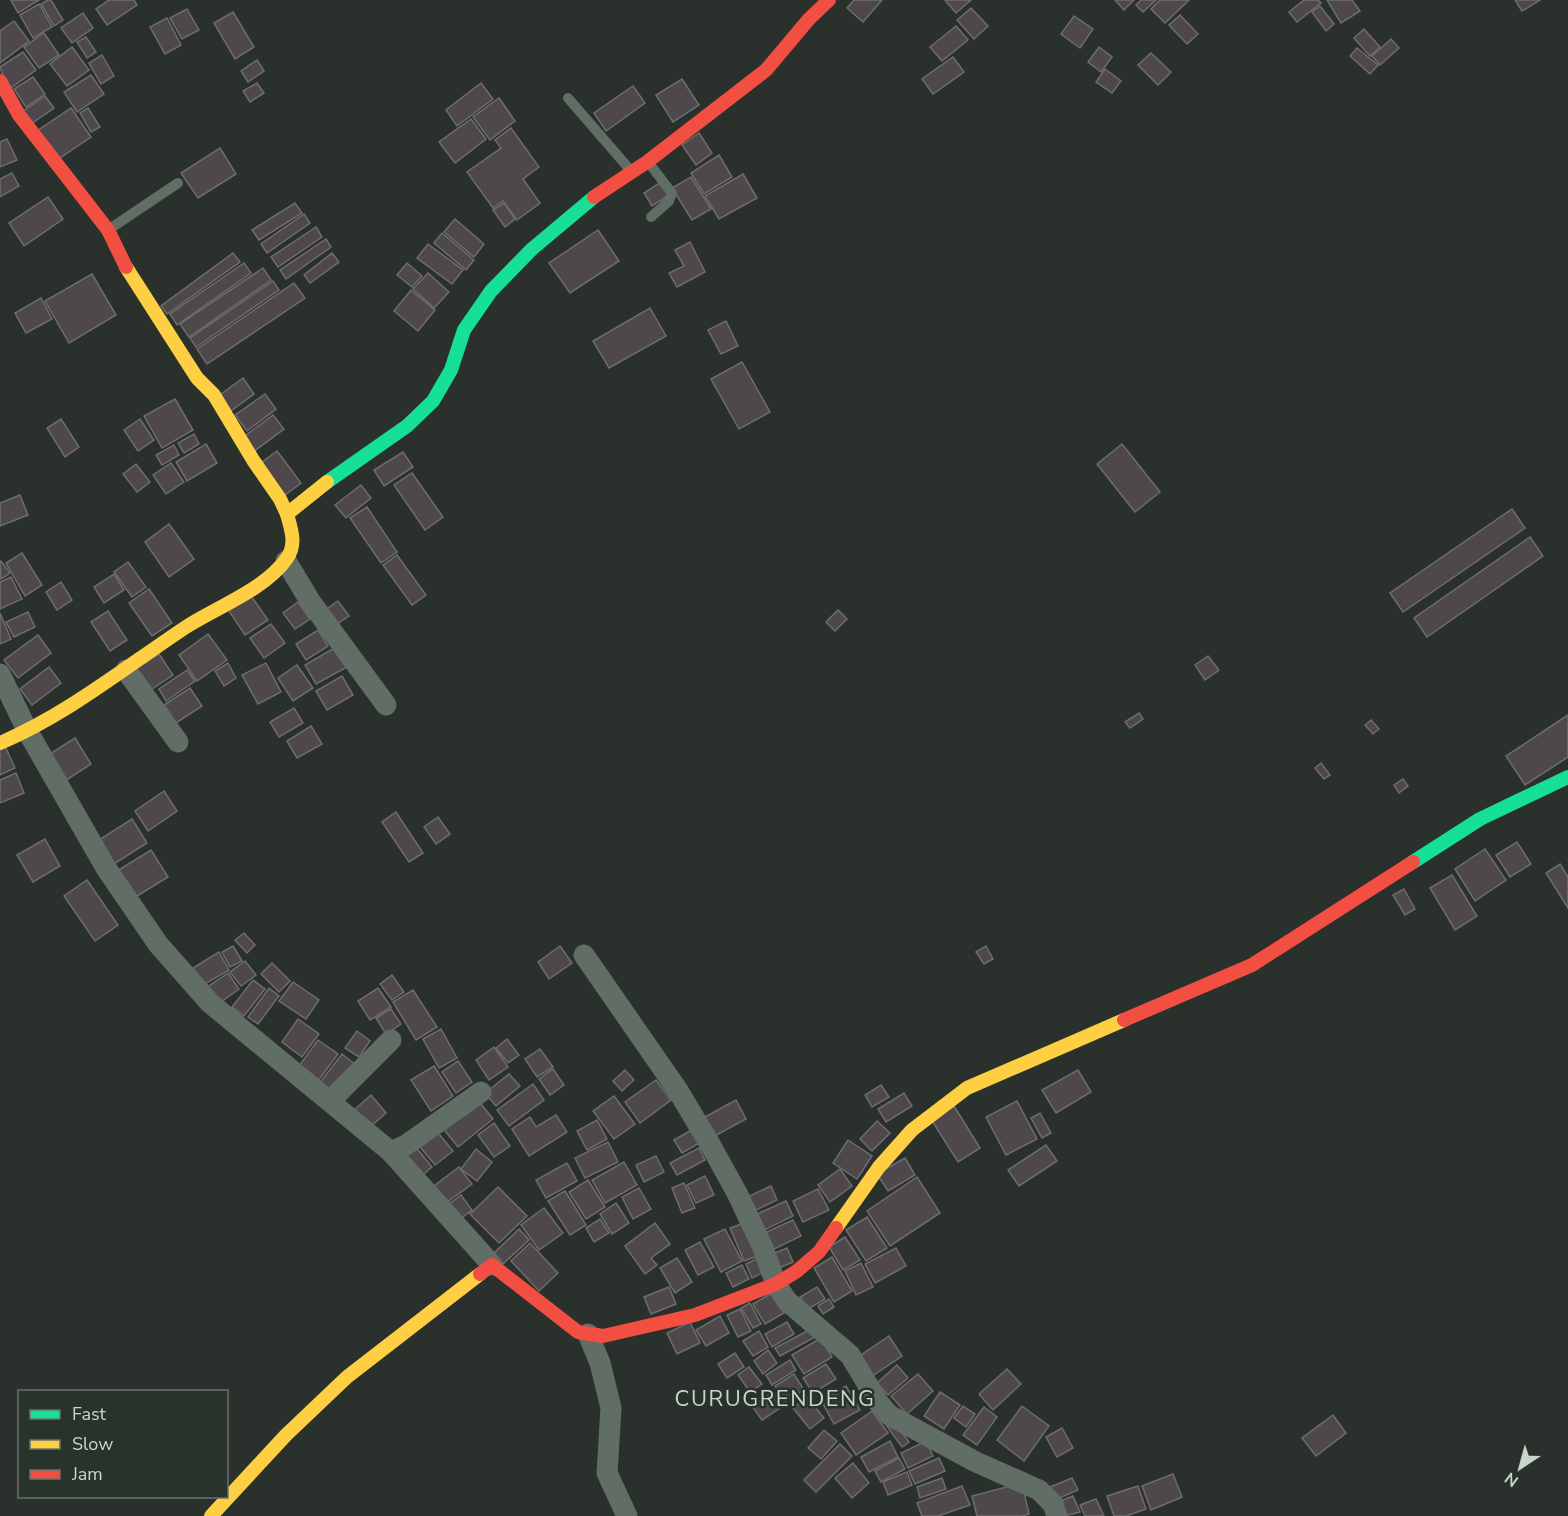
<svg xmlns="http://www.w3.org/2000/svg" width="1568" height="1516" viewBox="0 0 1568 1516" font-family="'Nunito Sans',sans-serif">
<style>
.building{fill:#4e484c;stroke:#6d6d6d;stroke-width:1.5}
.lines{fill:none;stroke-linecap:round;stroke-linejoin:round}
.lane{stroke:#606e66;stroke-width:10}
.street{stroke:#606e66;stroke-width:21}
.fast{stroke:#16e098;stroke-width:14}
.slow{stroke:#ffcf43;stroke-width:14}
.jam{stroke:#f24e42;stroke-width:14}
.labels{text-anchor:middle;stroke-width:5;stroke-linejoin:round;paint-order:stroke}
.quarter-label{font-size:22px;letter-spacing:1.5px;fill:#ccd4ce;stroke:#27332b}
</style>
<rect width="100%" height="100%" fill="#2a302c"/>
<g class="building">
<polygon points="11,0 39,0 18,13"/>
<polygon points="48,0 51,0 63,20 54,26 41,4"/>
<polygon points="109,0 134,0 137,5 107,25 96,9"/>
<polygon points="854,0 882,0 863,22 847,8"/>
<polygon points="945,0 971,0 956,13"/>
<polygon points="1115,0 1134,0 1124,10"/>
<polygon points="1141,0 1156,0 1143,12 1136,5"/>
<polygon points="1160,0 1189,0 1165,23 1151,9"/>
<polygon points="1304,0 1318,0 1321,3 1297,22 1289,12"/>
<polygon points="1327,0 1352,0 1360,11 1341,23"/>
<polygon points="1515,0 1540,0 1522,11"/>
<polygon points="39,4 52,27 33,38 20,15"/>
<polygon points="1320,6 1334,24 1326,31 1312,12"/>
<polygon points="971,8 988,26 974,39 957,20"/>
<polygon points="187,9 199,30 182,39 170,18"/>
<polygon points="233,12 254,47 235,59 214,23"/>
<polygon points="83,13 93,28 72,43 61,28"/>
<polygon points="1180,15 1198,34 1187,44 1169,25"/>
<polygon points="1074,16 1093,29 1080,48 1061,34"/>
<polygon points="167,18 181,45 165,54 150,27"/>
<polygon points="14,21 29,41 0,63 0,31"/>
<polygon points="956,26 968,40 942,61 930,47"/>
<polygon points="1364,29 1380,47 1370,56 1354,38"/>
<polygon points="44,33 59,55 39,68 24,47"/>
<polygon points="86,37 96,52 87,58 77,42"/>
<polygon points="1391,39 1399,48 1380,65 1372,56"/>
<polygon points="72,47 89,70 67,86 50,64"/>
<polygon points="1099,47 1112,57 1101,72 1088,62"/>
<polygon points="1357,48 1378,65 1370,74 1350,56"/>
<polygon points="23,52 36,70 8,90 0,67"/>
<polygon points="1151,53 1171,72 1158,85 1138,65"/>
<polygon points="102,55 114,76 101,84 89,63"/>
<polygon points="953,57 964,72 933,94 922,79"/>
<polygon points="257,60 264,71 248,82 241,71"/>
<polygon points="1105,69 1121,81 1112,93 1096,82"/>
<polygon points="91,75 104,94 77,112 64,92"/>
<polygon points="33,77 45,94 26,107 14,89"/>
<polygon points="682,79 699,105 673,122 656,95"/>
<polygon points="257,83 264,93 250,102 243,91"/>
<polygon points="481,83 493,99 457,126 446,110"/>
<polygon points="633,86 645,103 606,131 594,113"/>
<polygon points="45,96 54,108 28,126 19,114"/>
<polygon points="499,98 515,121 490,140 473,117"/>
<polygon points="71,108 91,137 54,162 34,133"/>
<polygon points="88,108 100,127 91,132 80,113"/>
<polygon points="471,119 486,139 455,163 439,142"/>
<polygon points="511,128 539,167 523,179 540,203 517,220 503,201 493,208 467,172 501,148 495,140"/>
<polygon points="699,133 712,153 696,165 682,145"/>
<polygon points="7,139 17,160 0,167 0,142"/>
<polygon points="220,148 236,174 198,198 181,173"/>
<polygon points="719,155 732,177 704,194 691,173"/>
<polygon points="12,173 19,186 0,197 0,179"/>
<polygon points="743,174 757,198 719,219 705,196"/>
<polygon points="691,177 711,209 692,220 672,188"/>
<polygon points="661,182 669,195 652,206 644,193"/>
<polygon points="48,197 63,219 24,246 9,223"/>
<polygon points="295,203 302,213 259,240 252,230"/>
<polygon points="504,203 515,219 505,227 493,210"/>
<polygon points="304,214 310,223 267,253 261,244"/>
<polygon points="455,219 484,244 474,257 444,232"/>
<polygon points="316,227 322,237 278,267 271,257"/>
<polygon points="598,230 619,261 570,293 549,263"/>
<polygon points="442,233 474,260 466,270 434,243"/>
<polygon points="326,239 331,247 286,279 280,270"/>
<polygon points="690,242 705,272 677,287 669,273 684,266 675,250"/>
<polygon points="428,244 463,270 452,284 417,258"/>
<polygon points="233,253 240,262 167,314 161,306"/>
<polygon points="332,253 339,262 310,283 304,275"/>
<polygon points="244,263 251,273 177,325 170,314"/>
<polygon points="407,263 422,276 412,287 397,275"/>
<polygon points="263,268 271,280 189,337 180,324"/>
<polygon points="428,273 449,292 434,308 413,289"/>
<polygon points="92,274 116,315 69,343 45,301"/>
<polygon points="273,281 279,290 196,347 190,338"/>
<polygon points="294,283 305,298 207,364 197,349"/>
<polygon points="411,290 435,310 418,331 394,311"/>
<polygon points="41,298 52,319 26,333 15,313"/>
<polygon points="650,308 666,336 609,368 593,341"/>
<polygon points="726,321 738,346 721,354 708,330"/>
<polygon points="742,362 770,412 739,429 711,379"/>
<polygon points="243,378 254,394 231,411 220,395"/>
<polygon points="265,394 276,409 247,431 235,415"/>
<polygon points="175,399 193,430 162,448 144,416"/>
<polygon points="273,415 284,429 253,452 242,438"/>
<polygon points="61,419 79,447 65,457 47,428"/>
<polygon points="140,419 154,440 138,451 124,430"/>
<polygon points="194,434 199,444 184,453 178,443"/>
<polygon points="206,444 217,463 187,481 176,462"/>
<polygon points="1122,444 1160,492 1135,512 1097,464"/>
<polygon points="174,445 179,455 162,465 156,455"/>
<polygon points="277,451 301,483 285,495 261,463"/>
<polygon points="403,452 413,467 384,486 374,470"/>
<polygon points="171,463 184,482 166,494 153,475"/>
<polygon points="136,464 150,482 137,492 123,474"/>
<polygon points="412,473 443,517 425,530 394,485"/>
<polygon points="361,485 371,498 346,518 335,505"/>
<polygon points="20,495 28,515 0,526 0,503"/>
<polygon points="367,507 397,552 381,563 350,518"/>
<polygon points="1512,509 1525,528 1403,612 1390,593"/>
<polygon points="169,524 194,559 169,577 145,542"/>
<polygon points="1530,537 1543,556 1427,637 1414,618"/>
<polygon points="22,553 42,585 25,596 6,563"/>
<polygon points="397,555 426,595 412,605 383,565"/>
<polygon points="1,561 10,573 1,579 0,562"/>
<polygon points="128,562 146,587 132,597 114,572"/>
<polygon points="114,574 124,590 104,603 94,587"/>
<polygon points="11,577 22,599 0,609 0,582"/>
<polygon points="61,582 72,600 57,610 46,592"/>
<polygon points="149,589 172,623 152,636 129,603"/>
<polygon points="249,593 268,620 245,635 227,608"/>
<polygon points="338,601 349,616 334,626 324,611"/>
<polygon points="298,602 310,619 295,629 283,613"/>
<polygon points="838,610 847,619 835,631 826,622"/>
<polygon points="108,611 127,640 110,651 91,622"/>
<polygon points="28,612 35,627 14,637 6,622"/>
<polygon points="0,613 11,639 0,644"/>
<polygon points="271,624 285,643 264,658 250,638"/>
<polygon points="318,630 328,646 306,660 296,644"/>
<polygon points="208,634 227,660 197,681 179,655"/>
<polygon points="38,635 51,653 18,678 4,660"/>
<polygon points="336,647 347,667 316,684 305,665"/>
<polygon points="159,654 173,675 149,691 135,669"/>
<polygon points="1208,656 1219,670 1205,680 1195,665"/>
<polygon points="228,663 236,678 224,686 215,671"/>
<polygon points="266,663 281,692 258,704 242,675"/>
<polygon points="297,665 313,688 293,701 278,678"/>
<polygon points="49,667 61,683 32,705 20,689"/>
<polygon points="187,670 195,681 166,701 159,689"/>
<polygon points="342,676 353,695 327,710 316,691"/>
<polygon points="190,688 202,706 176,723 164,705"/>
<polygon points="294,708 303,723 279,737 270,722"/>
<polygon points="1139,713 1143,719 1130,728 1125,722"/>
<polygon points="1568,715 1568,757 1525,785 1506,756"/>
<polygon points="1371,720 1379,729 1373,734 1365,725"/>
<polygon points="311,726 322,744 297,758 287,741"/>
<polygon points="75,738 91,764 62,783 45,757"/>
<polygon points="4,744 15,768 0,775 0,746"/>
<polygon points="1321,763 1330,775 1324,779 1315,768"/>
<polygon points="16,773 24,793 0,803 0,780"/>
<polygon points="1403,779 1408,786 1399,793 1394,785"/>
<polygon points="164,791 177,811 148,831 135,811"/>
<polygon points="396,812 423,853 409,862 382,822"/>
<polygon points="438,817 450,834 436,844 424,827"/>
<polygon points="132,819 147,843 114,864 99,840"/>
<polygon points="45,839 60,866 33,882 17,855"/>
<polygon points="1517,842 1531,864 1510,877 1496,855"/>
<polygon points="1485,849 1506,880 1475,901 1455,869"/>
<polygon points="151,850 168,877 134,898 117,871"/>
<polygon points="1560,864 1568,877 1568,908 1546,873"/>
<polygon points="1452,875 1477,916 1455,930 1430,888"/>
<polygon points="87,880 118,925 95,941 64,896"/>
<polygon points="1404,889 1415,909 1405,915 1393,895"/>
<polygon points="244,933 255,945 247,953 235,940"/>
<polygon points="233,946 242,961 230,967 222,952"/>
<polygon points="560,946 572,963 549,979 538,962"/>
<polygon points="986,946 993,959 984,964 976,952"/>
<polygon points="219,952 229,970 203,985 193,968"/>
<polygon points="245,961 256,975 241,986 230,972"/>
<polygon points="272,963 290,981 279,992 261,974"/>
<polygon points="228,973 239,989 214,1007 203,990"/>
<polygon points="392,975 404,992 392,1000 380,984"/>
<polygon points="253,980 265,989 244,1016 232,1007"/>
<polygon points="293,982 319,1000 306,1019 279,1001"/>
<polygon points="269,988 279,996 258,1024 248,1017"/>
<polygon points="378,988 391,1007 370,1020 358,1001"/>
<polygon points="413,990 437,1027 416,1040 393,1002"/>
<polygon points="391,1009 401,1024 386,1034 376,1018"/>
<polygon points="298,1019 319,1034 302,1057 282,1042"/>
<polygon points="441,1029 457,1058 439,1068 423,1039"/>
<polygon points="357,1031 370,1041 359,1057 345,1048"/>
<polygon points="507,1039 519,1055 508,1063 496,1048"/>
<polygon points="318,1040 338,1054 318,1081 299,1066"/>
<polygon points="494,1047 508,1067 489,1080 476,1060"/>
<polygon points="540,1049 553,1067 537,1077 525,1059"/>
<polygon points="342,1054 356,1065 329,1099 315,1089"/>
<polygon points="458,1061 472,1082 456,1093 442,1072"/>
<polygon points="434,1066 453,1096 431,1111 411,1080"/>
<polygon points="553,1069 564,1085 550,1095 539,1079"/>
<polygon points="625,1070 634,1080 622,1091 613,1081"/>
<polygon points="1078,1070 1091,1092 1056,1113 1042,1090"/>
<polygon points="509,1074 520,1086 496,1106 485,1093"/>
<polygon points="656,1080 671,1100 640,1123 625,1102"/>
<polygon points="533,1084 544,1100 509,1126 497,1110"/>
<polygon points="881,1085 889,1097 872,1107 865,1095"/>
<polygon points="904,1093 912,1106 886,1122 878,1109"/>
<polygon points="371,1095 386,1113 369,1128 354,1110"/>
<polygon points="614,1096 635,1124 614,1139 593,1111"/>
<polygon points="477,1099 493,1119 458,1147 442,1127"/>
<polygon points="736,1100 746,1119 713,1137 703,1118"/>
<polygon points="1017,1101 1037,1139 1006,1155 986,1117"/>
<polygon points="954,1106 980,1148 958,1162 931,1119"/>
<polygon points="1040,1113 1051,1133 1042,1138 1031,1118"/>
<polygon points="556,1115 567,1132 529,1156 512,1129 530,1117 536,1127"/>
<polygon points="597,1120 607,1139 587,1150 577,1131"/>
<polygon points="877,1121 890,1133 872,1151 860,1139"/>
<polygon points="494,1123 510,1146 494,1157 478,1135"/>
<polygon points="434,1128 453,1151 435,1165 416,1142"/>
<polygon points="695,1128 703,1141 682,1153 674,1140"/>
<polygon points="848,1140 872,1156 857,1179 833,1163"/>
<polygon points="608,1142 618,1162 585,1178 575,1158"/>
<polygon points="414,1145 432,1167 417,1180 398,1157"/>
<polygon points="1046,1145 1057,1161 1019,1186 1008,1170"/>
<polygon points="699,1148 705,1160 677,1175 670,1163"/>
<polygon points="476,1149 492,1162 477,1181 461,1169"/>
<polygon points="656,1156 664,1172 644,1182 636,1165"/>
<polygon points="905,1158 915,1175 888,1191 877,1174"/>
<polygon points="624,1162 637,1185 605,1203 592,1180"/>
<polygon points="567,1163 577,1181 546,1198 536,1180"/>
<polygon points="459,1167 472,1184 446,1203 434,1186"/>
<polygon points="840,1169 852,1186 830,1202 818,1185"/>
<polygon points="705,1176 714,1195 696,1203 687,1185"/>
<polygon points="917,1177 940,1213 890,1246 867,1211"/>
<polygon points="588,1180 605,1207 586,1219 569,1192"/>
<polygon points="684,1183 695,1208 682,1213 672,1188"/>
<polygon points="771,1186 777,1200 752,1212 745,1198"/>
<polygon points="498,1187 527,1216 499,1243 470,1214"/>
<polygon points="639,1188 651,1209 633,1219 622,1197"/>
<polygon points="818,1189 829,1210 803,1222 793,1201"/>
<polygon points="565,1191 586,1225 570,1235 548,1201"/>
<polygon points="461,1195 472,1210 459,1220 448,1205"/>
<polygon points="786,1201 793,1216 762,1231 755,1215"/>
<polygon points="616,1203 629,1223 612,1234 600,1214"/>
<polygon points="544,1208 563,1233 539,1250 521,1225"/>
<polygon points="867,1217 887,1248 866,1261 846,1230"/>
<polygon points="600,1219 609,1233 594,1242 586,1228"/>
<polygon points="793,1220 801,1236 770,1251 762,1234"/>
<polygon points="747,1222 760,1255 744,1261 730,1228"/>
<polygon points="655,1223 670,1244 651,1258 657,1265 645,1274 625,1246"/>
<polygon points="519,1229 529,1240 503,1264 493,1254"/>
<polygon points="725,1229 742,1261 721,1272 704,1239"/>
<polygon points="845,1237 860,1260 843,1270 829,1247"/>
<polygon points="700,1242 714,1267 698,1275 685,1250"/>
<polygon points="530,1243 558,1273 539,1291 511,1261"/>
<polygon points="787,1248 793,1262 774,1270 768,1256"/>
<polygon points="896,1248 906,1266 875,1283 865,1264"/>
<polygon points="832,1257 852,1291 834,1302 814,1268"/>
<polygon points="677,1258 692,1282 675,1293 660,1268"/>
<polygon points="758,1258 766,1271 752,1278 746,1264"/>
<polygon points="861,1263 873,1287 856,1295 845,1271"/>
<polygon points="742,1265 749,1279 733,1287 726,1273"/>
<polygon points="669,1287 676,1304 651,1314 644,1297"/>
<polygon points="817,1287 825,1299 808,1309 800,1297"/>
<polygon points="772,1293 784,1313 765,1324 753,1304"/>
<polygon points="829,1299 834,1307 823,1314 818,1306"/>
<polygon points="750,1303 761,1324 753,1328 741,1308"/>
<polygon points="740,1309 751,1331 738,1337 727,1315"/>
<polygon points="720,1316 729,1333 706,1346 696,1330"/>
<polygon points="690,1322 700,1343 677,1354 667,1333"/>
<polygon points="787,1322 794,1334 772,1347 765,1334"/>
<polygon points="813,1328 817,1336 780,1356 775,1348"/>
<polygon points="759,1331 768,1347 753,1356 743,1341"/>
<polygon points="889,1336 902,1356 871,1377 858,1357"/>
<polygon points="821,1338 832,1357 804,1374 792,1355"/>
<polygon points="768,1350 777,1363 763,1374 754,1361"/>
<polygon points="735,1353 744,1367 727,1378 718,1364"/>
<polygon points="790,1360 796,1370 772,1385 766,1375"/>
<polygon points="826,1364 836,1379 813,1393 803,1378"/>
<polygon points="897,1365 908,1378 888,1395 877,1383"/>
<polygon points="749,1367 762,1384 750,1392 738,1375"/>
<polygon points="1007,1369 1021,1384 993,1410 979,1394"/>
<polygon points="794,1374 804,1390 785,1402 775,1386"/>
<polygon points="918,1374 933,1391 907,1414 891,1396"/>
<polygon points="846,1386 860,1410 834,1424 821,1400"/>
<polygon points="773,1392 783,1406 762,1420 752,1406"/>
<polygon points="940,1392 960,1405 944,1429 924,1416"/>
<polygon points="807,1397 824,1418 810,1429 793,1408"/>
<polygon points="963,1406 975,1414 966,1427 954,1418"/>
<polygon points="1022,1406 1049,1426 1024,1461 997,1440"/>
<polygon points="984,1407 997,1417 977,1445 963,1435"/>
<polygon points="872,1411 888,1433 856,1455 841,1433"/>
<polygon points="1333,1415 1346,1433 1316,1456 1302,1438"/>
<polygon points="893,1420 909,1442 902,1447 886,1425"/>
<polygon points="1062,1428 1073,1448 1057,1457 1046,1437"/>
<polygon points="824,1430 837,1441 821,1459 808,1448"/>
<polygon points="890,1441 898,1457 869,1472 861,1457"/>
<polygon points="926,1441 933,1456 908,1468 901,1453"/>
<polygon points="840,1444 852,1456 816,1492 804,1480"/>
<polygon points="899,1458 905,1469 881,1482 875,1471"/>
<polygon points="939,1458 945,1471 915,1484 909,1471"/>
<polygon points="853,1463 869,1483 852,1498 835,1478"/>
<polygon points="907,1472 912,1485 888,1495 883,1482"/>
<polygon points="1173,1474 1182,1497 1151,1510 1142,1486"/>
<polygon points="942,1478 946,1489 920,1498 917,1487"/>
<polygon points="1072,1478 1078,1490 1055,1500 1050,1487"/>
<polygon points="1022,1483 1029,1514 1022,1516 977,1516 972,1496"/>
<polygon points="962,1486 970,1505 938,1516 922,1516 917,1503"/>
<polygon points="1138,1486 1146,1509 1126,1516 1114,1516 1107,1496"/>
<polygon points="1073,1496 1080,1512 1064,1516 1058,1502"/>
<polygon points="1096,1499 1104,1516 1085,1516 1080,1505"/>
</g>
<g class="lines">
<g class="lane">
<polyline points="568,98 632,172"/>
<polyline points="648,162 672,193 669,201 651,217"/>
<polyline points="108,230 178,183"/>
</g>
<g class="street">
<polyline points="286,561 310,601 386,705"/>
<polyline points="126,670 178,742"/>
<polyline points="0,674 28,732 106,868 158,944 210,1003 391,1152 492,1265"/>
<polyline points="584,955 677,1089 711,1146 737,1193 763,1248 776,1284 787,1301 850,1355 878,1402 889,1415 976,1462 1039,1490 1053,1504 1057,1516"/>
<polyline points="330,1101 391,1040"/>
<polyline points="391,1152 406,1145 481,1092"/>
<polyline points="588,1334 600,1363 611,1408 607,1473 627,1516"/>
</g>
<g class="fast">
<polyline points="327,482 407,426 433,401 451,370 464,330 491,291 532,249 594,197"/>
<polyline points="1413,862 1480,819 1568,777"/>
</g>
<g class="slow">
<polyline points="126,267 197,378 214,395 253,460 280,499 287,514"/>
<path d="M0,743C68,714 124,668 186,627C217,607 266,589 287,558C297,544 291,529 287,514L327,482"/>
<polyline points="836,1228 879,1167 912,1130 967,1088 1124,1020"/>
<polyline points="211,1516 286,1435 347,1377 480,1274"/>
</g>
<g class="jam">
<polyline points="0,81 19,115 108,230 126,267"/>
<polyline points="594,197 647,162 766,70 809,19 829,0"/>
<polyline points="1124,1020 1252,965 1413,862"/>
<polyline points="480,1274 492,1265 578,1332 603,1336 695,1315 776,1284 797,1271 819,1252 836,1228"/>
</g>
</g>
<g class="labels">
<g class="quarter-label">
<text x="775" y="1406">CURUGRENDENG</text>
</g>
</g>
<rect x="18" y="1390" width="210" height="108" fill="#27332b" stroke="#69736c" stroke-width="1.5"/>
<rect x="30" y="1410" width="30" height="9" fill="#16e098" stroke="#69736c" stroke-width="1.5"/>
<text x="72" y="1420" font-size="18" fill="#ccd4ce">Fast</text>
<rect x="30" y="1440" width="30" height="9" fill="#ffcf43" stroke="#69736c" stroke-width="1.5"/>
<text x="72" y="1450" font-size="18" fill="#ccd4ce">Slow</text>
<rect x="30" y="1470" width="30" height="9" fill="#f24e42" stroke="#69736c" stroke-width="1.5"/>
<text x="72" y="1480" font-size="18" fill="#ccd4ce">Jam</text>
<g transform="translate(1520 1468) rotate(216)" stroke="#27332b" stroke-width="4.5" paint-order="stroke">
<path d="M0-4.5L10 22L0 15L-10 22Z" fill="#ccd4ce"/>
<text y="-9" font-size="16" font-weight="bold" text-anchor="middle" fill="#ccd4ce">N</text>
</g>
</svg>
